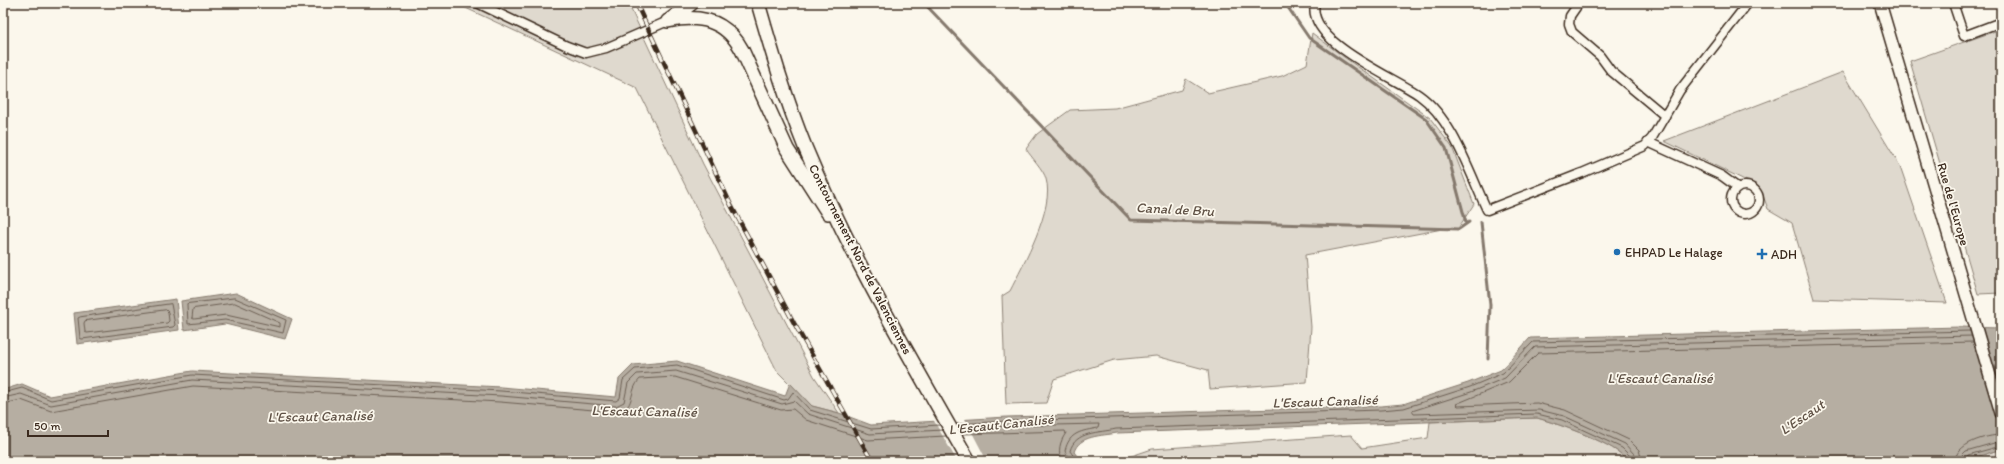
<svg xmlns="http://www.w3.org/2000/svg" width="2004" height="464" viewBox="0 0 2004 464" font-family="Itim,sans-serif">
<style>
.green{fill:#dfd9ce;stroke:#8d8276}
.water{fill:#b6aea2;stroke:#85796d}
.pier{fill:#fbf7ec}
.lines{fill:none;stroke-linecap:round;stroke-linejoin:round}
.shore{stroke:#6c5f53;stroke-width:1}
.stream{stroke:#85796d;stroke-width:3}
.minor-casing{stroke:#3b2a1e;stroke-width:11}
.tertiary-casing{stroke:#3b2a1e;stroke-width:14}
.primary-casing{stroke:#3b2a1e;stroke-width:16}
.minor{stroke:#fbf7ec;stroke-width:8}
.tertiary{stroke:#fbf7ec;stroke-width:11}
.primary{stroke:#fbf7ec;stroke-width:13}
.rail-casing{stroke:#3b2a1e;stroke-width:4.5}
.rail{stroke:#fbf7ec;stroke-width:3;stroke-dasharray:9;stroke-linecap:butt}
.poi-dot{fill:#1f6fb2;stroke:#fbf7ec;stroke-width:1.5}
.labels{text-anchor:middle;stroke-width:3.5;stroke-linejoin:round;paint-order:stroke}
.street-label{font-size:13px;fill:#3b2a1e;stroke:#fbf7ec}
.poi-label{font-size:13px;fill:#3b2a1e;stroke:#fbf7ec;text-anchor:start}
.water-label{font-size:14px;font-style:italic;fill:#605246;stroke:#fbf7ec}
</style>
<rect width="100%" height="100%" fill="#fbf7ec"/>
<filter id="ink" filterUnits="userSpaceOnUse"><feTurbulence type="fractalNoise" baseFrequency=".025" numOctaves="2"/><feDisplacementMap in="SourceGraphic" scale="8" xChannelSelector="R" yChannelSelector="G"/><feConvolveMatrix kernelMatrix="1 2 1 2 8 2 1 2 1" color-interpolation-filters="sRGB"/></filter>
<g filter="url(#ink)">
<g class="green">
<polygon points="455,3 628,3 703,164 814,376 839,413 812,406 777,371 637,88"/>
<polygon points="2001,29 2001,293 1978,294 1910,61"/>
<path d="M1312,33L1344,57L1430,118L1452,147L1474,204L1457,230L1453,227L1305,255L1311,327L1307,382L1210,389L1208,370L1156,356L1114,360L1054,379L1046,403L1006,404L1002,296L1010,291C1023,265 1055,208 1046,179C1044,170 1031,157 1026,149L1037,134L1070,110L1115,108L1182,90L1186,79L1208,93L1282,76L1307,64Z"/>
<polygon points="1843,72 1900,166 1947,303 1814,299 1792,223 1768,209 1761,190 1751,183 1664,141"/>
<path d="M1537,418C1556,423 1620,445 1627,461H1117L1152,449L1351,435L1362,448L1428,438L1430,422Z"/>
<polygon points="1998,450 2001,461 1964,461"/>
</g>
<g class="water">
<polygon points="236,293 292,319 285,339 225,324 184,330 181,301"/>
<polygon points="176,299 179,330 77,344 74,313"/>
<path d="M1960,327L2001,328V449L1964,461H1627C1620,445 1556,423 1537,418L1117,433C1102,436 1079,435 1074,452L1078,457L1092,461H866L859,459L851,461H3V390L22,384L50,396L192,371L501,387L616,397L619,379L633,365L677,361L785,396L790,383L812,406L839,413L871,425L1007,417L1381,406L1403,404L1468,383L1501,370L1530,338Z"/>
</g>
<polygon class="pier" points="964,417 987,461 957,461 933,419"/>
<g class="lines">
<g class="shore">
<polygon points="235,298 286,320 283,333 225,320 188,324 187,304"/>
<polygon points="235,303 280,323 280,327 226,315 194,319 192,318 193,309"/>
<polygon points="171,304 175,325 173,327 82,339 80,338 78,318 80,317"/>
<polygon points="166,310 168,312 169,321 167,323 87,333 85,332 84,323 85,321"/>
<polyline points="3,393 22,388 51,400 192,375 501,391 616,401 620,398 623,380 635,369 677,365 784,400 788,399 793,392 810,410 871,429 940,425"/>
<polyline points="3,398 21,394 51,405 192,380 501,396 616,406 624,402 628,383 637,374 676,371 782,404 794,401 808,414 870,434 943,430"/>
<path d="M3,404L21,400L51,411L193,386L500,402L617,412C636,409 628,391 640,379L675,377L781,410L793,409L806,420L868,440L946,436"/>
<polyline points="956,424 1008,421 1381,410 1404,408 1470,387 1503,373 1533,342 1970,331"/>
<path d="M959,429L1008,426L1099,424L1098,428C1082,431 1069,432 1065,451L1070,461"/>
<path d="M963,434L1065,431L1066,433C1060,441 1057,452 1062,461"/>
<path d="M1077,461L1070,451C1075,431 1099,433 1116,429L1537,414L1562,420L1622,448L1630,456L1631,461"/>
<polyline points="1636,461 1634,454 1625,444 1564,416 1539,410 1414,414 1412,411 1471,392 1505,378 1535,347 1972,336"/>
<polyline points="1642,461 1639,450 1629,440 1565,410 1537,403 1458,406 1456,404 1509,382 1538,353 1973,342"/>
<path d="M1955,461C1955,444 1986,435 2001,435"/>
<polyline points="1961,461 1962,455 1966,451 2001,441"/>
<polyline points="1966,461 1968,455 2001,446"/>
</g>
<g class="stream">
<polyline points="924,3 1131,220 1459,229 1469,222"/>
<polyline points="1287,6 1309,38 1426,119 1446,148 1466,223"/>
<polyline points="1481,222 1490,305 1488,359"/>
</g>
<g class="minor-casing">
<g id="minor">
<polyline points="477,3 567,46 586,53 606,48 668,21"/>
<path d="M1315,3C1306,42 1392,76 1419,95C1453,119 1470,174 1487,210L1582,173L1645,146L1652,138L1680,90L1748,3"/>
<polyline points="1579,3 1570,16 1569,24 1572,32 1600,56 1611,71 1665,116"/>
<polyline points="1953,3 1964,36 2001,22"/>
<polyline points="1648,142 1722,176 1737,187"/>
<circle cx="1745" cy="200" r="14"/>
</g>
</g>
<g class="tertiary-casing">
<polyline id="tertiary" points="1880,3 2001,413"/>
</g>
<g class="primary-casing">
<g id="primary">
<path d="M758,3C772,52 786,100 805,147C850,256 911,359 969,461"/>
<polyline points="671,19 692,3"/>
<path d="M668,21C700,14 726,20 742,50L787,149L828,213"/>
</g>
</g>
<use href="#minor" class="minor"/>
<use href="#tertiary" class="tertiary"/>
<use href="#primary" class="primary"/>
<g class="rail-casing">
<polyline id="rail" points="636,3 731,205 794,323 872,461"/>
</g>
<use href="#rail" class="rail"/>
</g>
</g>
<g class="poi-dot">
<circle cx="1617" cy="252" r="4"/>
<path d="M1760 248h4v4h4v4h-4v4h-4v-4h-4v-4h4z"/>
</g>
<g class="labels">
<g class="street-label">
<text transform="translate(1954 204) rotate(74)" y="5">Rue de l'Europe</text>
<text transform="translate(861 259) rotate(63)" y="5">Contournement Nord de Valenciennes</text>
</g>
<g class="poi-label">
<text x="1625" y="257">EHPAD Le Halage</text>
<text x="1771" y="259">ADH</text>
</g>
<g class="water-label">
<text transform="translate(1175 209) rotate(3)" y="5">Canal de Bru</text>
<text x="1660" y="383">L'Escaut Canalisé</text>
<text transform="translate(1325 401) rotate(-2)" y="5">L'Escaut Canalisé</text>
<text transform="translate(644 411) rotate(1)" y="5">L'Escaut Canalisé</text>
<text transform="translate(320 416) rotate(-1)" y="5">L'Escaut Canalisé</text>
<text transform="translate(1802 417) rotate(-34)" y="5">L'Escaut</text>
<text transform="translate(1001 424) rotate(-6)" y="5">L'Escaut Canalisé</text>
</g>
</g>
<rect width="2004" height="464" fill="none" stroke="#fbf7ec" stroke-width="16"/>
<rect x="8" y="8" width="1988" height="448" fill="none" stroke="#3b2a1e" stroke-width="1.5" filter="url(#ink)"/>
<path d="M28 430v6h80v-6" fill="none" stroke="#3b2a1e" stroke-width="2"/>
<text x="34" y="430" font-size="12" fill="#3b2a1e" stroke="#fbf7ec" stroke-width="3" paint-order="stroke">50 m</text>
</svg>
